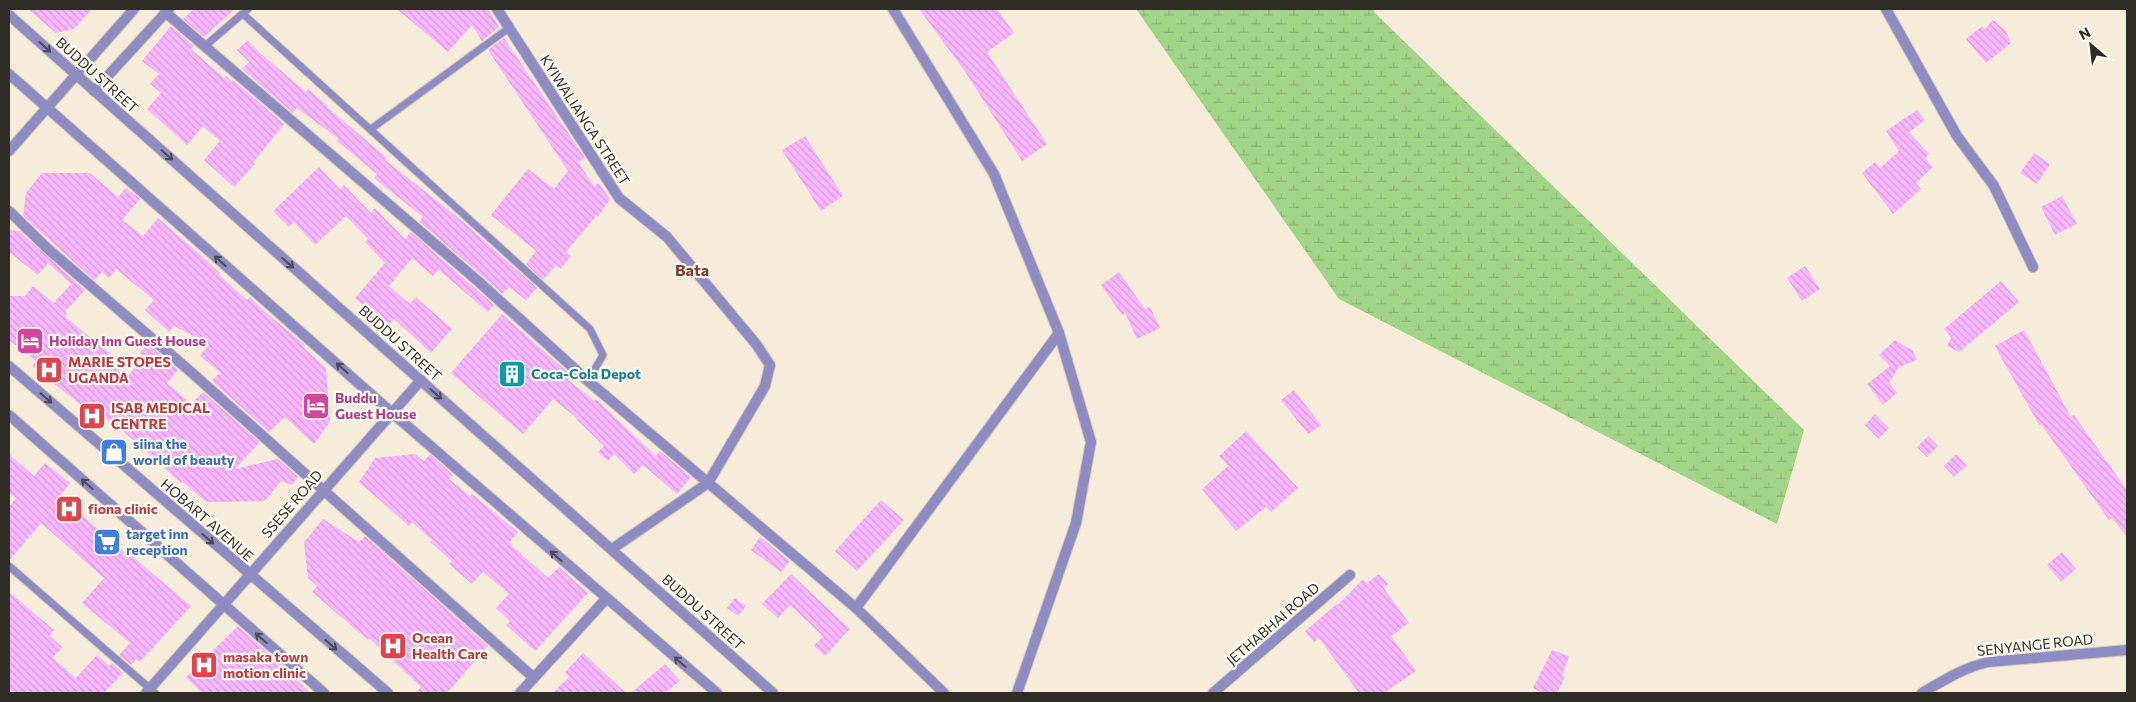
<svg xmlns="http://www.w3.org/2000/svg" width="2136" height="702" viewBox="0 0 2136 702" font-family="Commissioner,sans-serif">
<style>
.wetland{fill:url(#wetland-marsh)}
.building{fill:url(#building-back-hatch)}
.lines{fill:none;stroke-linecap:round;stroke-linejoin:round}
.lane-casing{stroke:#d2cab9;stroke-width:9}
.street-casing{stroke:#d2cab9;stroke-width:12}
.lane{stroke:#8f8cc3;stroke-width:7}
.street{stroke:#8f8cc3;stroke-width:10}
.oneway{stroke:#4c4a55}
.labels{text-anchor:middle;stroke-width:4.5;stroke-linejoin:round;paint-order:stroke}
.street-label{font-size:14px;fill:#302d26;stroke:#fefbf3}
.hotel-label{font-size:14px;font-weight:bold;fill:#b23c85;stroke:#fefbf3;text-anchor:start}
.health-label{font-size:14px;font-weight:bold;fill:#be3a42;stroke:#fefbf3;text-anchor:start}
.culture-label{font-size:14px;font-weight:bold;fill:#0d838f;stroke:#fefbf3;text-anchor:start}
.shop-label{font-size:14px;font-weight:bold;fill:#366cbe;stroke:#fefbf3;text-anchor:start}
.quarter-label{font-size:16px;font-weight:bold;fill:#823c2d;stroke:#fefbf3}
</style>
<defs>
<pattern id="wetland-marsh" width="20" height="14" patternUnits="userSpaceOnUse" patternTransform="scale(1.25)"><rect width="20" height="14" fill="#a1d588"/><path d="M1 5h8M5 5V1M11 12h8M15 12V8" fill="none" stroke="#8bb775"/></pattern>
<pattern id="building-back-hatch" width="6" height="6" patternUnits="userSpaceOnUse" patternTransform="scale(1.25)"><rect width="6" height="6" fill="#f8b6fe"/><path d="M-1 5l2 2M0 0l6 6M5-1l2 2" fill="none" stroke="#d59dda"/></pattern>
</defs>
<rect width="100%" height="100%" fill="#f5edd9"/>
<polygon class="wetland" points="1136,9 1373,9 1375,13 1804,430 1777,524 1339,299"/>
<g class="building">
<polygon points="28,9 92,9 74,29 56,33"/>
<polygon points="194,9 235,9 204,37 183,19"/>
<polygon points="397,9 488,9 499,27 482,41 472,25 448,52"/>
<polygon points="919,9 997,9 1014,33 987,52 1047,144 1022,161 966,73"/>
<polygon points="1993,20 2006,31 2011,43 1986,63 1966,39 1982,26 1985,29"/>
<polygon points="171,26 194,46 191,49 224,78 226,76 232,82 233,80 284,124 253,163 255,164 234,187 204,160 220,141 203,126 187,145 147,109 161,93 150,84 159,74 142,61"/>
<polygon points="504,38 585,158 578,162 594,186 599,183 610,199 598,217 597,215 566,252 571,256 561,269 556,265 543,280 526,264 536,251 491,215 528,169 554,189 568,171 488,50"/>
<polygon points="248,40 260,53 306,92 308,89 328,106 327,107 387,158 385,160 460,219 537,288 526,300 509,287 503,294 420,222 423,217 374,178 377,174 337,141 339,139 297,108 293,113 242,69 249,62 237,50"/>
<polygon points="1917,110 1925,120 1909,132 1929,154 1925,158 1933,167 1916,183 1921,189 1893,214 1862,173 1875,162 1880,168 1899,151 1886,131"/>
<polygon points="805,136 843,196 821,211 782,150"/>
<polygon points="2034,153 2050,164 2037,184 2020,173"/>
<polygon points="319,167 340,189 344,185 371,213 375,208 405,239 411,232 494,305 488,312 439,270 433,276 412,258 389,286 410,304 416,297 452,329 431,353 394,319 388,326 355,298 385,263 365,242 368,239 346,216 315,245 294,222 289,227 273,211"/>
<polygon points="42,173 90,173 118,197 126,188 140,199 122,220 143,236 158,218 204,258 220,273 219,275 247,300 250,297 265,312 305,345 303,347 326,368 330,422 314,444 285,417 269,432 212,381 220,372 200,356 209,344 174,326 169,332 145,310 154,300 116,269 109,278 102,272 94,280 23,216 26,193"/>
<polygon points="2062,196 2077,224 2055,235 2041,207"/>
<polygon points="9,230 19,231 85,290 65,312 67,314 65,317 111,354 106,360 127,377 144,356 140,353 148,344 178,370 167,383 191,404 203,392 260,442 235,469 278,459 298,477 292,485 281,481 265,501 206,502 182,481 181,483 123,431 93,409 90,412 32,366 36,361 9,340 9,296 25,296 33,286 54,303 71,284 48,263 38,275 9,252"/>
<polygon points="1805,266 1820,289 1802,301 1787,278"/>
<polygon points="1119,272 1145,309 1150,307 1160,328 1137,339 1125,313 1122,315 1101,285"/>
<polygon points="2001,281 2019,302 1959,352 1947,346 1951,338 1944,329"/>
<polygon points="502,314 572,376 568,380 595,401 596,399 656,456 660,451 691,477 677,494 643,465 634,474 614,454 608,461 598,452 604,446 577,420 578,419 553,399 523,434 451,373"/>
<polygon points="2024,330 2071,417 2074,415 2127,490 2127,537 2112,518 2109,520 2041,424 2039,425 1995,346"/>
<polygon points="1895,340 1913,351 1917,360 1899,367 1889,383 1897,393 1883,405 1867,384 1890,366 1879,355"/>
<polygon points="1294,390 1321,425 1308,434 1281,400"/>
<polygon points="1875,414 1889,428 1879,439 1865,425"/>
<polygon points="1246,431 1298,488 1271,512 1266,507 1236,531 1202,489 1228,466 1219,456"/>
<polygon points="1928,436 1938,446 1927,457 1917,447"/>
<polygon points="9,454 34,476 45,463 70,483 60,496 125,553 126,551 191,606 140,662 136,659 131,665 119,655 130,643 82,603 104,578 41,523 9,561 9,507 16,498 9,493"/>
<polygon points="415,454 424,461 430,454 453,475 449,479 470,496 472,494 518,532 509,543 548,578 559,567 588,593 535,651 506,625 510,621 496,608 509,594 483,572 472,584 449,564 452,561 430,542 432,540 412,522 409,526 359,482 375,458"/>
<polygon points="1956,454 1967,465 1954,477 1944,466"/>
<polygon points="881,500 904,520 857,571 835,551"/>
<polygon points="323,519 359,542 365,536 488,646 447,693 415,693 421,687 369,638 368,640 312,592 317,586 308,578 304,542"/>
<polygon points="760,537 790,561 781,572 751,550"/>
<polygon points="2062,552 2076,569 2061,582 2047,565"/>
<polygon points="791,574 850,629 825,656 814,646 823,636 790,605 778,618 762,604"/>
<polygon points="1379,574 1388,584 1384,588 1409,623 1391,636 1416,671 1384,693 1359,693 1319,638 1314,642 1305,631 1337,604 1338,605 1363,579 1367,583"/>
<polygon points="9,592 54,630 50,636 62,647 53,658 76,678 97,655 109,666 112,663 123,673 104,693 9,693"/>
<polygon points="735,598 746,606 738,616 727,608"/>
<polygon points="238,626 283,666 310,693 202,693 186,677"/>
<polygon points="1552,650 1569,656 1562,677 1565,678 1557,693 1542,693 1533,688"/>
<polygon points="583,653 626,693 553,693 569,677 565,672"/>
<polygon points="665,664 680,681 665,693 631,693"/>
</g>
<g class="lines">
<g class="lane-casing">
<g id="lane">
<polyline points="243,14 590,329 603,355 588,381"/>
<polyline points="205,46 248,9"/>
<polyline points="371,129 509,28"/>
<polyline points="9,566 155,693"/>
</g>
</g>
<g class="street-casing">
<g id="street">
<polyline points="497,9 619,198 667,237 756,344 770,365 765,386 708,483 612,549"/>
<polyline points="893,9 994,174 1059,333 1091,442 1076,523 1017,693"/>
<polyline points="1886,9 1957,136 1994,186 2033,267"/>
<polyline points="165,12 479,282 588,381 856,608 944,693"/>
<polyline points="9,15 773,693"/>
<polyline points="9,74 391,412 717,693"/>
<polyline points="94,91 169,9"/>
<polyline points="9,151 134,9"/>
<polyline points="9,211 48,249 191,372 534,678"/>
<polyline points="9,366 388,693"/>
<polyline points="9,415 324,693"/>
<polyline points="856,608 1059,333"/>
<polyline points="146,693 421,380"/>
<polyline points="520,693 606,599"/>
<polyline points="1213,693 1350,575"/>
<path d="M1922,693C1944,680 1963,668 1988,662L2127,650"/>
</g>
</g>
<use href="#lane" class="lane"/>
<use href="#street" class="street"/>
</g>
<defs><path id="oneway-shaft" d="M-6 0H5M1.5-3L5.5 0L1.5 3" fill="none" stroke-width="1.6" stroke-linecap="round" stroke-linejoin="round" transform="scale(1.25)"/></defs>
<g class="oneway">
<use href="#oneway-shaft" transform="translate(45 47) rotate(42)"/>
<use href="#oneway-shaft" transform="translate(167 155) rotate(42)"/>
<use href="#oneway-shaft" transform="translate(220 261) rotate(-138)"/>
<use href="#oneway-shaft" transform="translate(288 263) rotate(42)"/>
<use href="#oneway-shaft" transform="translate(342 368) rotate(-138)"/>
<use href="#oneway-shaft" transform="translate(436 394) rotate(42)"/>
<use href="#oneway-shaft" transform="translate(46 398) rotate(41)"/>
<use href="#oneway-shaft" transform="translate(87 484) rotate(-138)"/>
<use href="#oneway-shaft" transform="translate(208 539) rotate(41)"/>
<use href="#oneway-shaft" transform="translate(556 556) rotate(-139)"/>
<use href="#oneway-shaft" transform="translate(261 638) rotate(-139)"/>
<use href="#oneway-shaft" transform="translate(331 645) rotate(41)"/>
<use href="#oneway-shaft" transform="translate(680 662) rotate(-139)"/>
</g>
<defs>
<g id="hotel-square" transform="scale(1.4375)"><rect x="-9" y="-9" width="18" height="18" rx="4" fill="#d1479c" stroke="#fefbf3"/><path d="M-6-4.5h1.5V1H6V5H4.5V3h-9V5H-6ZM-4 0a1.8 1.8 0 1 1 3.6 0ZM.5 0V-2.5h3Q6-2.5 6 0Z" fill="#fff"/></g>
<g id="hospital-square" transform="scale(1.4375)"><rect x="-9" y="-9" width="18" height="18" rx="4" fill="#e0444e" stroke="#fefbf3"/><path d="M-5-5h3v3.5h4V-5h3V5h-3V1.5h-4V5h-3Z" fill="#fff"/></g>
<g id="building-square" transform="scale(1.4375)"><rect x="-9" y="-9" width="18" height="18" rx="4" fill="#0f9aa8" stroke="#fefbf3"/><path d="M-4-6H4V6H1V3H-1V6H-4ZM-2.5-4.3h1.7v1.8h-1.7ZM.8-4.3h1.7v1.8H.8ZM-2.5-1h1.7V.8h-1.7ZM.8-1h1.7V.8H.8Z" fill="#fff"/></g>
<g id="shop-square" transform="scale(1.4375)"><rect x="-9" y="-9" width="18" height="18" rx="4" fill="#3f7fe0" stroke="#fefbf3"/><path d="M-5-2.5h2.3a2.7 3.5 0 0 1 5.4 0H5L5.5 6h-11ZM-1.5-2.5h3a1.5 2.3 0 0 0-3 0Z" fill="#fff"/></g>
<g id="supermarket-square" transform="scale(1.4375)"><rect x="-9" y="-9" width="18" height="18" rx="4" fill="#3f7fe0" stroke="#fefbf3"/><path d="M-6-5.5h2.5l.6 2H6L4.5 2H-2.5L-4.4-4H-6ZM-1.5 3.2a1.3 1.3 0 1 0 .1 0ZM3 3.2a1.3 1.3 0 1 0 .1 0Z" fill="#fff"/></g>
</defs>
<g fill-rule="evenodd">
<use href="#hotel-square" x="30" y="341"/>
<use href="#hospital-square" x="49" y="370"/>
<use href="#building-square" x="512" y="374"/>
<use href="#hotel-square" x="316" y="406"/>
<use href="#hospital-square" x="92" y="416"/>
<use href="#shop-square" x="114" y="452"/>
<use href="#hospital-square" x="69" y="509"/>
<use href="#supermarket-square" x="107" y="542"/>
<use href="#hospital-square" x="393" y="646"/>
<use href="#hospital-square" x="204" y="665"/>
</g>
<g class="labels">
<g class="street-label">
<text transform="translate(97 75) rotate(42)" y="5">BUDDU STREET</text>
<text transform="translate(585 120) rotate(57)" y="5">KYIWALIANGA STREET</text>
<text transform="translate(400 343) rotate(42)" y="5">BUDDU STREET</text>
<text transform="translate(292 504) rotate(-49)" y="5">SSESE ROAD</text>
<text transform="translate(207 520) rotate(41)" y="5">HOBART AVENUE</text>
<text transform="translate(703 612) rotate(42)" y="5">BUDDU STREET</text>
<text transform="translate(1273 624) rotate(-41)" y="5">JETHABHAI ROAD</text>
<text transform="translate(2035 645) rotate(-6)" y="5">SENYANGE ROAD</text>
</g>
<g class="hotel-label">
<text x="49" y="346">Holiday Inn Guest House</text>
<text x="335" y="403">Buddu<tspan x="335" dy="16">Guest House</tspan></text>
</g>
<g class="health-label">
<text x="68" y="367">MARIE STOPES<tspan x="68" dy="16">UGANDA</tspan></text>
<text x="111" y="413">ISAB MEDICAL<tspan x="111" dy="16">CENTRE</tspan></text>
<text x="88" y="514">fiona clinic</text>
<text x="412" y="643">Ocean<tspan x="412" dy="16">Health Care</tspan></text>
<text x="223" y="662">masaka town<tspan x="223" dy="16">motion clinic</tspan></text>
</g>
<g class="culture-label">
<text x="531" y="379">Coca-Cola Depot</text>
</g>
<g class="shop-label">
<text x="133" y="449">siina the<tspan x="133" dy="16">world of beauty</tspan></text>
<text x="126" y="539">target inn<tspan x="126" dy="16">reception</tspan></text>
</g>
<g class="quarter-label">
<text x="692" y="276">Bata</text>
</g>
</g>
<rect width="2136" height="702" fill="none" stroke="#302d26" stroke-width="20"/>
<g transform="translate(2091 45) rotate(332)" stroke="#fefbf3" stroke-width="4" paint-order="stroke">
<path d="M0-4L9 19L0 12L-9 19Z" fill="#302d26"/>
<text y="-8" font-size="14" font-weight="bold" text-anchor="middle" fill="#302d26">N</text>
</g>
</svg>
